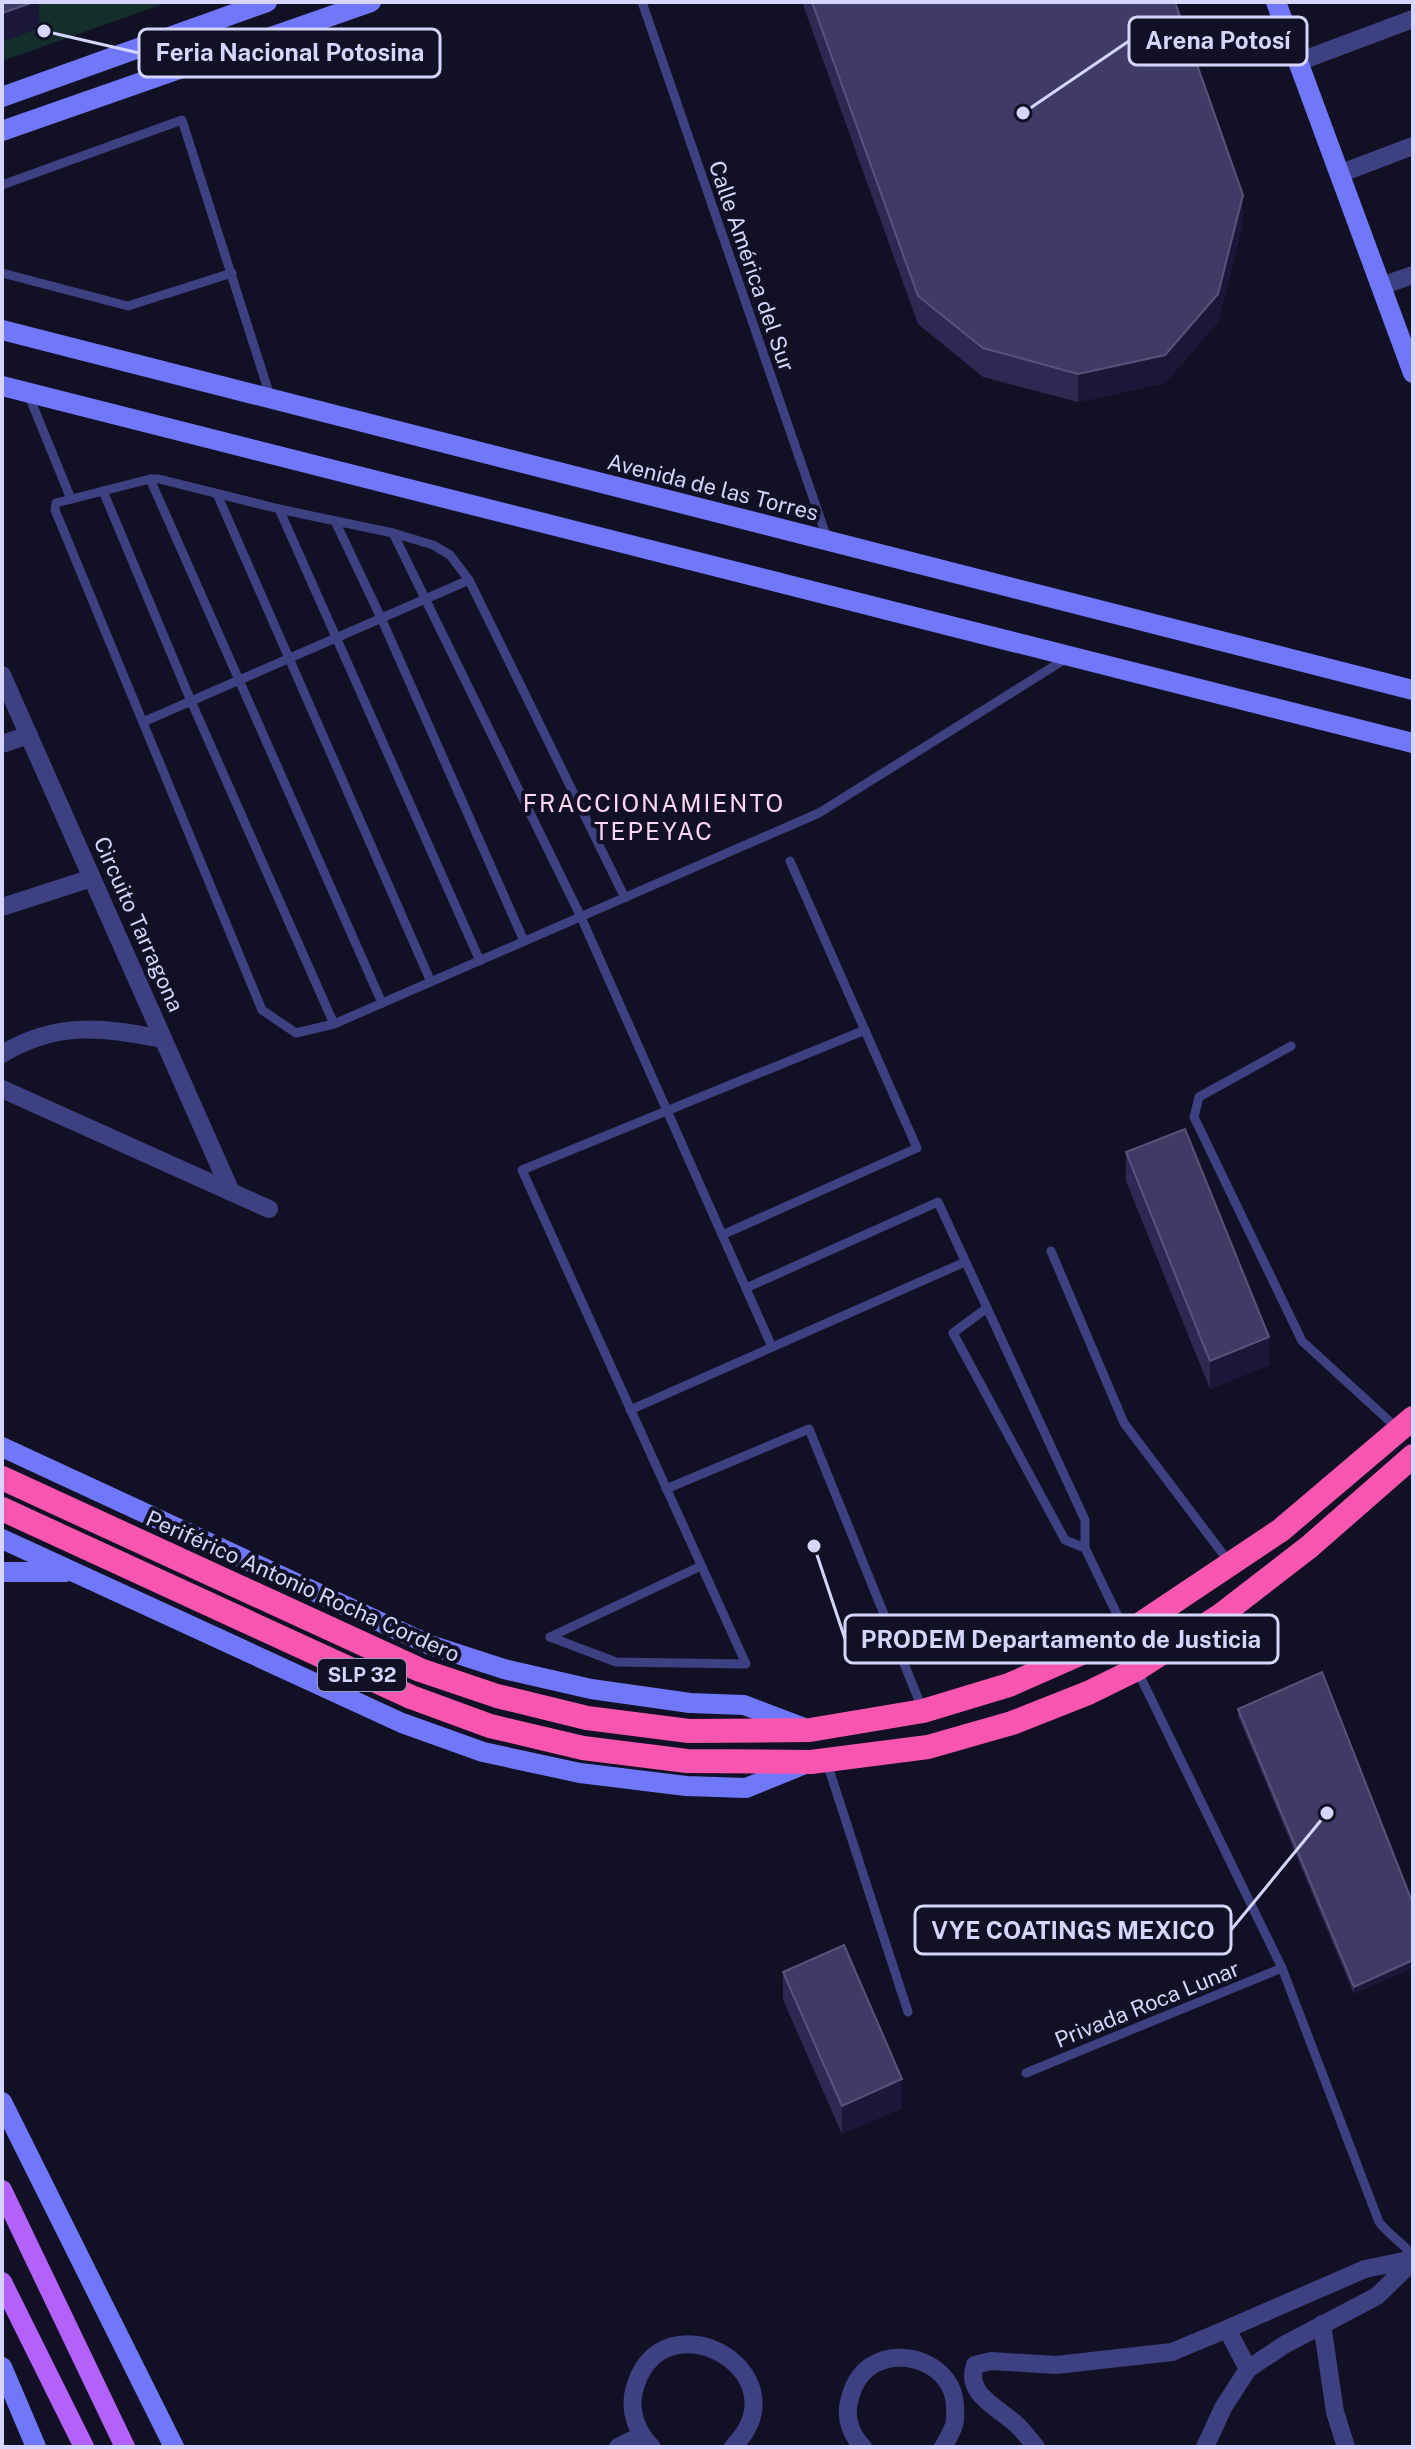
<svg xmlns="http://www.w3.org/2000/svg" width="1415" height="2449" viewBox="0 0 1415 2449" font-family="'Public Sans',sans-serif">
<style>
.green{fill:#132e2b}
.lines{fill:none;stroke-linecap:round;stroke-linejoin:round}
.lane{stroke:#3d4081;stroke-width:9}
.street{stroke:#3d4081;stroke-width:18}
.secondary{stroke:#7078f9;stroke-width:20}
.primary{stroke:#b361f8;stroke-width:20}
.highway{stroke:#f855b1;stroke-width:24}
.wall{fill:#2e2952}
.shaded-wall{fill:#1b1738}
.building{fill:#403b64;stroke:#57547c;stroke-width:2}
.labels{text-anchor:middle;stroke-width:8;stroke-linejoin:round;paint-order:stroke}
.shield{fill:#111024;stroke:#9b9abc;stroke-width:2}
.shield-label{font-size:20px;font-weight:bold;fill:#d6d5fd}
.street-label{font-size:22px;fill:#d6d5fd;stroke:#111024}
.neighbourhood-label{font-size:24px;letter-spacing:2px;fill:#fdd7f3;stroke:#111024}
.leader{fill:none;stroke:#d6d5fd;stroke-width:3}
.callout-dot{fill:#d6d5fd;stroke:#111024;stroke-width:3}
.callout{fill:#111024;stroke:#d6d5fd;stroke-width:3}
.callout-label{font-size:24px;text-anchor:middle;font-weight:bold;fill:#d6d5fd}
</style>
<rect width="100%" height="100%" fill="#111024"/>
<polygon class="green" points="2,2 169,2 2,61"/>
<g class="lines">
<g class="lane">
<polyline points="642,2 827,538"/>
<polyline points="2,185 182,120 271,399"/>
<polyline points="2,273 128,306 232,273"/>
<polyline points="29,396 71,499"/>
<polyline points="150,479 382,1003"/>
<polyline points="103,491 191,701 334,1024"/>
<polyline points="217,494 431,982"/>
<polyline points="279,509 480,961"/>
<polyline points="335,521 382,620 524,941"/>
<polyline points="393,533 581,917 772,1347"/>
<polyline points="143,722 469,580"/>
<polyline points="625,898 469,580 450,555 433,545 393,533 279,509 159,479 150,479 56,503 55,510 262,1010 296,1033 334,1024 819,813 1067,658"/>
<polyline points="1291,1046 1199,1097 1194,1117 1302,1341 1398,1429"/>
<polyline points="722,1235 917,1148 790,861"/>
<polyline points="1051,1251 1124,1423 1229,1562"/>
<polyline points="746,1288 938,1202 1085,1520 1085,1548 1125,1631"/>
<polyline points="987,1308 953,1333 1065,1540 1085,1548"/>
<polyline points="630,1410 965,1262"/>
<polyline points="666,1489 809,1429 922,1708"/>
<polyline points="550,1637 616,1662 746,1664 522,1170 865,1030"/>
<polyline points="550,1637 701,1566"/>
<path d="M1138,1672L1282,1968L1379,2222C1389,2235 1403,2243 1413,2256"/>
<polyline points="827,1763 908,2012"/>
<polyline points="1026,2073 1282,1968"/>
</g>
<g class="street">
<polyline points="1298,62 1413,19"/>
<polyline points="1339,174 1413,146"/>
<polyline points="1381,286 1413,275"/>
<polyline points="2,675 231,1192"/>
<polyline points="2,744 29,735"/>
<polyline points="2,907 92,878"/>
<path d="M2,1054C57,1021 103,1027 163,1039"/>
<polyline points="2,1089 269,1209"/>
<polyline points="1413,2259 1365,2269 1227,2329 1248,2369 1284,2345 1377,2296 1413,2261"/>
<polyline points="1322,2324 1335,2412 1346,2447"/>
<polyline points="618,2447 642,2435"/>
<path d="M652,2447C637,2433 629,2411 634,2391C659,2291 807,2371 733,2447"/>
<path d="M863,2447C851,2435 845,2418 849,2402C852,2388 859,2374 871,2366C904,2345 954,2366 955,2406C955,2412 956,2419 954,2425C952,2432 947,2440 943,2447"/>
<path d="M1036,2447C1030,2440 1025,2433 1019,2427C1001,2408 964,2396 975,2365L991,2361L1056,2365L1172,2352L1227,2329"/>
<polyline points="1205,2447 1223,2408 1248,2369"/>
</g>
<g class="secondary">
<polyline points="1276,2 1413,373"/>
<polyline points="2,97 267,2"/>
<polyline points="2,131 371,2"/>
<polyline points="2,330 1413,690"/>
<polyline points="2,386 1413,743"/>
<polyline points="2,1447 430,1645 504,1669 591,1689 690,1703 744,1705 802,1727"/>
<polyline points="2,1539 402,1723 483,1752 580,1773 686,1786 746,1788 805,1764"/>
<polyline points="2,1572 66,1572"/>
<polyline points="2,2102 174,2447"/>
<polyline points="2,2367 36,2447"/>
</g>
<g class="primary">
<polyline points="2,2190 125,2447"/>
<polyline points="2,2282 84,2447"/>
</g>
<g class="highway">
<polyline points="2,1478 420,1670 497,1696 587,1718 689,1731 810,1730 923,1711 1009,1685 1127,1633 1281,1530 1413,1418"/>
<polyline points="2,1509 411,1697 490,1726 583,1748 687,1761 811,1762 928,1747 1012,1723 1088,1693 1137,1669 1221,1615 1309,1547 1413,1456"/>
</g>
</g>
<g class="wall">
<polygon points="802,2 1175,2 1243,223 1218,322 1165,383 1078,402 983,377 918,324"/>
<polygon points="1126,1152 1269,1365 1210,1389 1126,1181"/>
<polygon points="1238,1709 1413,1904 1354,1994 1238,1716"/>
<polygon points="783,1972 902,2108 842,2134 783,2000"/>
</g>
<g class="shaded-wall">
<polygon points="34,2 39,2 39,28 2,42 2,13"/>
<polygon points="1243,195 1243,223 1218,322 1165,383 1078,402 1078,374"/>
<polygon points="1269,1337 1269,1365 1210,1389 1210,1361"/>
<polygon points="1413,1960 1413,1968 1354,1994 1354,1987"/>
<polygon points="902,2079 902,2108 842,2134 842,2106"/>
</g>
<g class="building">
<polygon points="2,2 34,2 2,13"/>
<polygon points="812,2 1175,2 1243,195 1218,294 1165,355 1078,374 983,348 918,296"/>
<polygon points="1185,1129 1269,1337 1210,1361 1126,1152"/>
<polygon points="1322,1672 1413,1904 1413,1960 1354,1987 1238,1709"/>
<polygon points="844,1945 902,2079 842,2106 783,1972"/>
</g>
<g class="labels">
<rect class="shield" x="318" y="1659" width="88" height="32" rx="6"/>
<g class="shield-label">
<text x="362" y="1682">SLP 32</text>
</g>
<g class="street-label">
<text transform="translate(752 266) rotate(71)" y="8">Calle América del Sur</text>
<text transform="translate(713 487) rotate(14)" y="8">Avenida de las Torres</text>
<text transform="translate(139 924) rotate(66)" y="8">Circuito Tarragona</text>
<text transform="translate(303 1586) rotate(24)" y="8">Periférico Antonio Rocha Cordero</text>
<text transform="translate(1147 2004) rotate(-22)" y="8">Privada Roca Lunar</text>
</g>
<g class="neighbourhood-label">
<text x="654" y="812">FRACCIONAMIENTO<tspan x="654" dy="28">TEPEYAC</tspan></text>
</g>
</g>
<path class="leader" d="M1023 113L1129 41M44 31L139 53M814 1546L845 1639M1327 1813L1231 1930"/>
<g class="callout-dot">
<circle cx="1023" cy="113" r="8"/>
<circle cx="44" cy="31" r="8"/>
<circle cx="814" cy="1546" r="8"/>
<circle cx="1327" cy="1813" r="8"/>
</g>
<g class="callout">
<rect x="1129" y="17" width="178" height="48" rx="8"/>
<rect x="139" y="29" width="301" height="48" rx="8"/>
<rect x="845" y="1615" width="433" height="48" rx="8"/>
<rect x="915" y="1906" width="316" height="48" rx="8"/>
</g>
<g class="callout-label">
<text x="1218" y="49">Arena Potosí</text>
<text x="290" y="61">Feria Nacional Potosina</text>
<text x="1061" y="1648">PRODEM Departamento de Justicia</text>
<text x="1073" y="1939">VYE COATINGS MEXICO</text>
</g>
<rect width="1415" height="2449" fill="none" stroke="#d6d5fd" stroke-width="8"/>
</svg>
